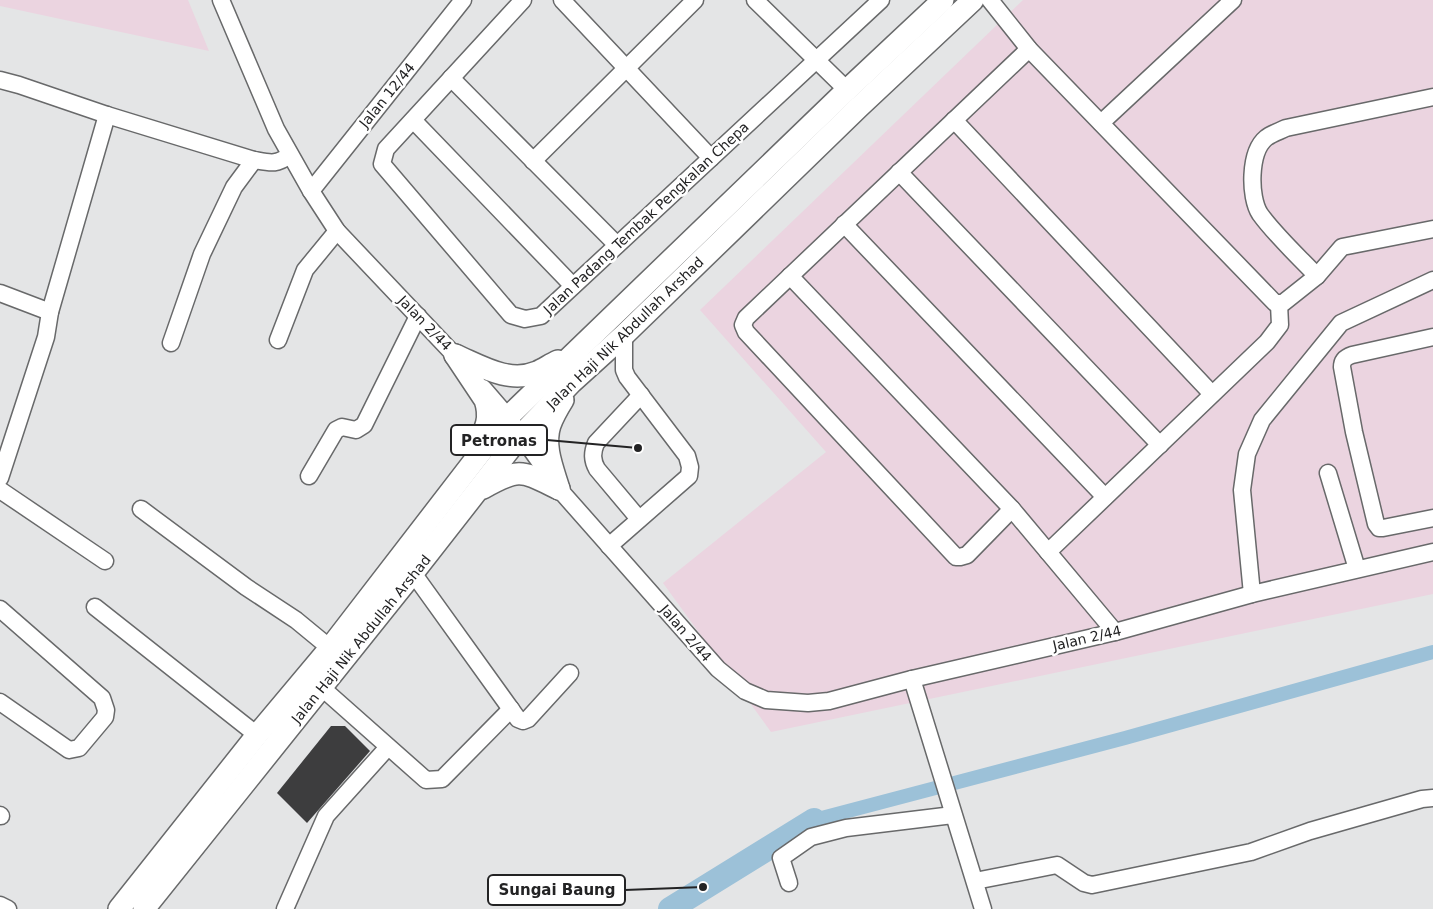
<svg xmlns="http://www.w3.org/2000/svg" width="1433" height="909" viewBox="0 0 1433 909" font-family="'DejaVu Sans',sans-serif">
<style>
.industrial{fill:#ebd4e0}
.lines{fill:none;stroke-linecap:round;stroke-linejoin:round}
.canal{stroke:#9cc1d8;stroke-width:14}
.river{stroke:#9cc1d8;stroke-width:24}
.building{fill:#3d3d3e}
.minor-casing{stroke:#68696a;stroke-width:19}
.major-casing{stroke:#68696a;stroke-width:24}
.minor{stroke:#fff;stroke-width:16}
.major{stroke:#fff;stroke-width:21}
.labels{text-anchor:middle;stroke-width:5;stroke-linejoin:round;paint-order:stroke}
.street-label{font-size:14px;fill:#232324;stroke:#fff}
.leader{fill:none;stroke:#232324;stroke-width:2}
.callout-dot{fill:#232324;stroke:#fff;stroke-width:2}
.callout{fill:#fff;stroke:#232324;stroke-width:2}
.callout-label{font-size:15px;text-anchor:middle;font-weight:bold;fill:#232324}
</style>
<rect width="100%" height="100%" fill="#e4e5e6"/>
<g class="industrial">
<polygon points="0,0 188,0 209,51 0,6"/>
<polygon points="1023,0 1433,0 1433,594 771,732 663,583 826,452 700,310"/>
</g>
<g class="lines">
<polyline class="canal" points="814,820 1125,738 1433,652"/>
<polyline class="river" points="670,909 814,820"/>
</g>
<polygon class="building" points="331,726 345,726 370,751 307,823 277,793"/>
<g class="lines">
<g class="minor-casing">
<g id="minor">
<polyline points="221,0 276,129 311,191 337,231 462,363"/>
<polyline points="523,0 386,149 382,164 511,315 525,319 541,316 881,0"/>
<polyline points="562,0 711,158"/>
<polyline points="755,0 847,90"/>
<polyline points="990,0 1029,49 1275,303 1283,303 1317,276 1342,247 1433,229"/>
<polyline points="451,78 617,245"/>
<path d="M0,80L19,85L107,115L254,160C271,163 276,165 290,155"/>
<polyline points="413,120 573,286"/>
<polyline points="954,120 1212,394"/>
<polyline points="1101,123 1233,0"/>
<polyline points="533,161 695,0"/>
<polyline points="899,172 1160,445"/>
<polyline points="311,191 463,0"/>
<polyline points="844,224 1105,497"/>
<polyline points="790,276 1012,509 1115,632"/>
<path d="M1317,276C1298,256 1276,236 1260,214C1249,197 1249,152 1266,138C1271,134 1280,131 1286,128L1433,97"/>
<polyline points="0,293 50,312"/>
<path d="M1433,337L1352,355C1346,357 1342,360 1342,367L1354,432L1376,524L1379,528H1383L1433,518"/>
<polyline points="278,340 305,270 337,231"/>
<polyline points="171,343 202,254 234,187 254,160"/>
<polyline points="483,388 508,417 559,489 718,669 745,691 766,700 808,703 829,701 912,679 1115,632 1252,594 1433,552"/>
<polyline points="1328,473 1357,569"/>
<polyline points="309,476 336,430 342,427 356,430 364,425 418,316"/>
<polyline points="0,478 46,337 50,312 107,115"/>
<polyline points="0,490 105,561"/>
<polyline points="141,509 246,587 296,620 330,648"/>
<polyline points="1012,509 967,555 960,557 956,557 746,332 743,325 746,318 1029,49"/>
<path d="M639,519L597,469C592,460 592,453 596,443L641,395"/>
<polyline points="609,546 689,476 690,467 687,456 627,377 624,370 624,335"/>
<polyline points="1048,552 1267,342 1280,325 1279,304"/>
<polyline points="413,573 518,719 523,721 528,719 570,673"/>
<polyline points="1252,594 1242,490 1247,454 1262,420 1341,323 1433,280"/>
<polyline points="95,607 257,735"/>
<polyline points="0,609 102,698 106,710 105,717 79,748 69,750 0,702"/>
<polyline points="912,679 983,909"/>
<polyline points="321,687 426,780 442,779 511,709"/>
<polyline points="0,815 1,816"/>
<polyline points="975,881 1057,865 1084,883 1092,885 1251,852 1310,831 1422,799 1433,798"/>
<polyline points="789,883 781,858 811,837 846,828 953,815"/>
<polyline points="0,905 8,909"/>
<polyline points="285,909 326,816 388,747"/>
</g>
</g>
<g class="major-casing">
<g id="major">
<path d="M455,355L485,400C491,418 486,429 477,444"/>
<path d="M455,355C481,366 509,384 537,372C544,369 551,364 558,361"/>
<path d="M483,488C520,467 522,471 559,489"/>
<path d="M559,489C553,469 543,446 550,425C553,417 558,408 563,400"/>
<polyline points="119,909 257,735 330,648 508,417 847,90 943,0"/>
<polyline points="144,909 413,573 520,436 572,382 624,335 859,107 973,0"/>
</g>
</g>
<use href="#minor" class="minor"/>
<use href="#major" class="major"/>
</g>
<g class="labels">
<g class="street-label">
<text transform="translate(387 95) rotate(-51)" y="5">Jalan 12/44</text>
<text transform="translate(646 218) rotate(-43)" y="5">Jalan Padang Tembak Pengkalan Chepa</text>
<text transform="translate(425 323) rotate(46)" y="5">Jalan 2/44</text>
<text transform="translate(625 333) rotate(-44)" y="5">Jalan Haji Nik Abdullah Arshad</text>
<text transform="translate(686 633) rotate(49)" y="5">Jalan 2/44</text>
<text transform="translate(1087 638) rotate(-13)" y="5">Jalan 2/44</text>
<text transform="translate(361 639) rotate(-51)" y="5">Jalan Haji Nik Abdullah Arshad</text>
</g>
</g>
<path class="leader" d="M638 448L547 440M703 887L625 890"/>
<g class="callout-dot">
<circle cx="638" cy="448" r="5"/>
<circle cx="703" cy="887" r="5"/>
</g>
<g class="callout">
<rect x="451" y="425" width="96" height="30" rx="5"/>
<rect x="488" y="875" width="137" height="30" rx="5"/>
</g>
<g class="callout-label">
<text x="499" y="446">Petronas</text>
<text x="557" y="895">Sungai Baung</text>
</g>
</svg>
